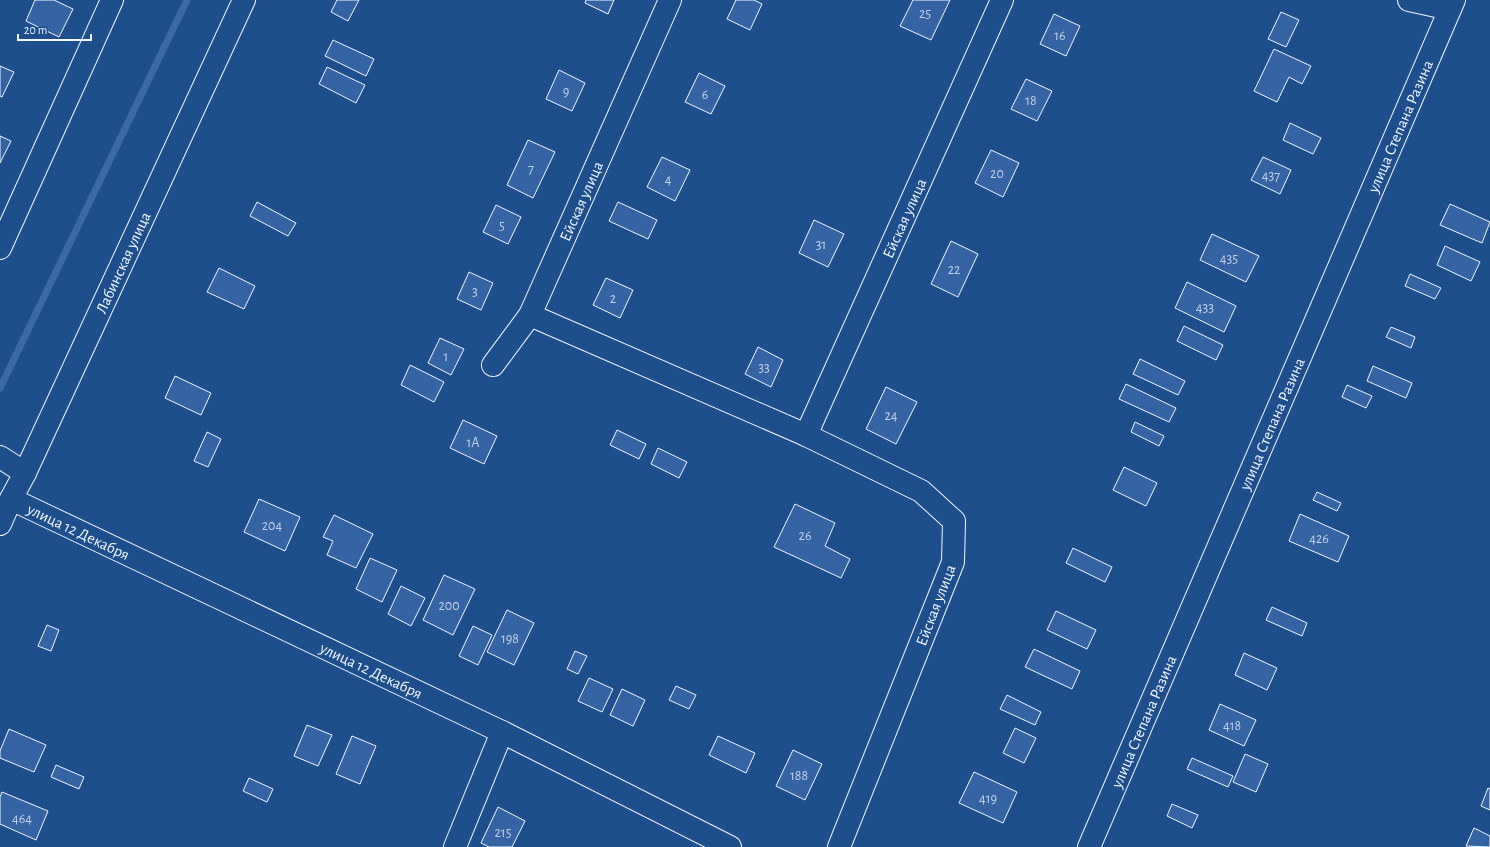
<svg xmlns="http://www.w3.org/2000/svg" width="1490" height="847" viewBox="0 0 1490 847" font-family="'Alegreya Sans',sans-serif">
<style>
.lines{fill:none;stroke-linecap:round;stroke-linejoin:round}
.stream{stroke:#3b69a3;stroke-width:7}
.building{fill:#3563a3;stroke:#f2f6ff}
.minor-casing{stroke:#f2f6ff;stroke-width:24}
.minor{stroke:#1f4e8c;stroke-width:22}
.labels{text-anchor:middle;stroke-width:3;stroke-linejoin:round;paint-order:stroke}
.number-label{font-size:14px;fill:#c3d1e8}
.street-label{font-size:16px;fill:#f2f6ff;stroke:#1f4e8c}
</style>
<rect width="100%" height="100%" fill="#1f4e8c"/>
<g class="lines">
<polyline class="stream" points="0,388 187,0"/>
</g>
<g class="building">
<polygon points="35,0 54,0 73,9 59,37 26,21"/>
<polygon points="337,0 359,0 348,21 331,12"/>
<polygon points="586,0 614,0 608,14 585,3"/>
<polygon points="736,0 754,0 762,4 750,30 727,19"/>
<polygon points="913,0 950,0 931,40 900,26"/>
<polygon points="1281,12 1299,20 1286,47 1268,39"/>
<polygon points="1054,14 1080,26 1066,56 1040,44"/>
<polygon points="333,40 374,59 366,76 325,56"/>
<polygon points="1274,49 1311,66 1302,84 1289,77 1277,102 1254,91"/>
<polygon points="0,66 14,72 2,97 0,96"/>
<polygon points="327,67 365,85 356,103 319,84"/>
<polygon points="559,70 585,83 572,111 546,99"/>
<polygon points="699,73 725,86 711,114 685,102"/>
<polygon points="1026,79 1052,91 1037,121 1011,109"/>
<polygon points="1290,123 1321,138 1313,154 1283,140"/>
<polygon points="0,136 11,141 0,163"/>
<polygon points="528,140 555,152 533,198 507,185"/>
<polygon points="991,150 1019,163 1003,197 975,183"/>
<polygon points="662,157 690,170 675,201 647,187"/>
<polygon points="1263,157 1291,170 1280,194 1251,180"/>
<polygon points="257,202 296,223 288,236 250,216"/>
<polygon points="618,202 657,220 648,239 609,221"/>
<polygon points="1450,204 1490,222 1482,243 1440,225"/>
<polygon points="496,205 521,217 508,244 483,232"/>
<polygon points="814,220 844,234 828,267 799,253"/>
<polygon points="1212,234 1259,256 1246,282 1200,260"/>
<polygon points="951,241 978,254 958,297 931,284"/>
<polygon points="1445,246 1480,262 1471,281 1437,265"/>
<polygon points="219,268 255,286 244,309 207,292"/>
<polygon points="469,272 493,283 481,310 457,299"/>
<polygon points="1410,274 1441,288 1435,299 1405,286"/>
<polygon points="606,278 633,290 620,318 593,305"/>
<polygon points="1187,282 1236,306 1224,332 1175,308"/>
<polygon points="1184,326 1223,345 1216,360 1177,341"/>
<polygon points="1391,327 1415,337 1411,348 1386,337"/>
<polygon points="440,338 464,349 451,375 428,363"/>
<polygon points="758,347 783,360 771,387 745,374"/>
<polygon points="1140,359 1185,381 1178,395 1133,374"/>
<polygon points="410,365 444,382 434,402 401,385"/>
<polygon points="1373,366 1412,383 1406,398 1367,381"/>
<polygon points="175,376 211,393 201,415 165,398"/>
<polygon points="1126,384 1176,408 1169,422 1119,399"/>
<polygon points="1347,385 1372,396 1366,408 1342,397"/>
<polygon points="886,387 917,402 896,444 866,429"/>
<polygon points="463,420 497,436 484,464 450,448"/>
<polygon points="1135,422 1164,436 1159,446 1131,432"/>
<polygon points="617,430 646,444 639,459 610,445"/>
<polygon points="207,432 221,439 208,467 194,461"/>
<polygon points="658,448 687,462 679,478 651,464"/>
<polygon points="1124,467 1157,483 1146,506 1113,490"/>
<polygon points="1317,492 1341,503 1337,511 1313,500"/>
<polygon points="259,499 300,517 285,551 244,532"/>
<polygon points="795,504 835,523 825,546 850,559 841,578 774,547"/>
<polygon points="1300,514 1349,536 1338,562 1289,541"/>
<polygon points="334,515 373,534 356,568 327,555 333,541 323,537"/>
<polygon points="1073,548 1112,567 1105,582 1066,563"/>
<polygon points="370,558 397,570 382,602 356,589"/>
<polygon points="444,575 475,589 453,635 423,620"/>
<polygon points="401,586 425,598 411,626 388,614"/>
<polygon points="1272,607 1307,623 1302,636 1266,620"/>
<polygon points="507,610 534,623 514,665 487,652"/>
<polygon points="1056,611 1096,630 1087,649 1047,630"/>
<polygon points="47,625 59,630 51,651 38,646"/>
<polygon points="473,626 492,635 478,665 459,656"/>
<polygon points="1034,649 1080,671 1072,689 1025,667"/>
<polygon points="575,651 587,656 578,674 567,669"/>
<polygon points="1244,653 1277,668 1267,690 1235,675"/>
<polygon points="589,678 613,689 602,712 578,701"/>
<polygon points="676,686 696,695 689,709 669,700"/>
<polygon points="622,689 645,700 633,726 610,715"/>
<polygon points="1007,695 1041,712 1035,725 1000,709"/>
<polygon points="1220,704 1256,720 1244,746 1209,730"/>
<polygon points="307,725 332,735 318,766 294,756"/>
<polygon points="1015,728 1036,738 1024,763 1003,753"/>
<polygon points="9,729 46,745 34,772 0,758 0,751"/>
<polygon points="352,736 376,746 360,784 336,774"/>
<polygon points="718,736 755,753 746,773 709,755"/>
<polygon points="793,750 822,764 805,800 776,786"/>
<polygon points="1245,754 1268,764 1256,792 1233,782"/>
<polygon points="1192,758 1233,776 1228,787 1187,769"/>
<polygon points="56,765 84,777 79,789 51,777"/>
<polygon points="974,772 1017,792 1003,823 959,803"/>
<polygon points="249,778 273,789 267,802 243,791"/>
<polygon points="1488,788 1490,789 1490,810 1481,806"/>
<polygon points="2,792 48,811 36,840 0,824 0,797"/>
<polygon points="1172,804 1198,815 1192,828 1167,816"/>
<polygon points="498,807 525,821 512,847 489,847 481,843"/>
<polygon points="1474,828 1490,836 1490,847 1466,846"/>
</g>
<g class="lines">
<g class="minor-casing">
<g id="minor">
<polyline points="1409,0 1450,9"/>
<polyline points="0,248 112,0"/>
<polyline points="530,315 806,435 921,491 954,521 953,562 839,847"/>
<path id="s1" d="M493,365L530,315L670,0"/>
<path id="s2" d="M806,435L1002,0"/>
<polyline points="0,457 25,473"/>
<path id="s3" d="M11,499L502,732L730,847"/>
<path id="s4" d="M0,524L11,499L25,473L244,0"/>
<polyline points="455,847 502,732"/>
<path id="s5" d="M1089,847L1454,0"/>
</g>
</g>
<use href="#minor" class="minor"/>
</g>
<g class="labels">
<g class="number-label">
<text x="925" y="18">25</text>
<text x="1060" y="40">16</text>
<text x="566" y="96">9</text>
<text x="705" y="99">6</text>
<text x="1031" y="105">18</text>
<text x="531" y="173">7</text>
<text x="997" y="178">20</text>
<text x="1271" y="180">437</text>
<text x="668" y="184">4</text>
<text x="502" y="230">5</text>
<text x="821" y="249">31</text>
<text x="1229" y="263">435</text>
<text x="954" y="274">22</text>
<text x="475" y="296">3</text>
<text x="613" y="303">2</text>
<text x="1205" y="312">433</text>
<text x="446" y="361">1</text>
<text x="764" y="372">33</text>
<text x="891" y="420">24</text>
<text x="473" y="447">1А</text>
<text x="272" y="530">204</text>
<text x="805" y="540">26</text>
<text x="1319" y="543">426</text>
<text x="449" y="610">200</text>
<text x="510" y="643">198</text>
<text x="1232" y="730">418</text>
<text x="799" y="780">188</text>
<text x="988" y="803">419</text>
<text x="22" y="823">464</text>
<text x="503" y="837">215</text>
</g>
<g class="street-label">
<text dy="6" stroke="none"><textPath href="#s5" startOffset="785">улица Степана Разина</textPath></text>
<text dy="6" stroke="none"><textPath href="#s1" startOffset="187">Ейская улица</textPath></text>
<text dy="6" stroke="none"><textPath href="#s2" startOffset="238">Ейская улица</textPath></text>
<text dy="6" stroke="none"><textPath href="#s4" startOffset="289">Лабинская улица</textPath></text>
<text dy="6" stroke="none"><textPath href="#s5" startOffset="461">улица Степана Разина</textPath></text>
<text dy="6" stroke="none"><textPath href="#s3" startOffset="75">улица 12 Декабря</textPath></text>
<text transform="translate(935 605) rotate(-69)" y="6">Ейская улица</text>
<text dy="6" stroke="none"><textPath href="#s3" startOffset="399">улица 12 Декабря</textPath></text>
<text dy="6" stroke="none"><textPath href="#s5" startOffset="137">улица Степана Разина</textPath></text>
</g>
</g>
<path d="M18 34v6h73v-6" fill="none" stroke="#f2f6ff" stroke-width="2"/>
<text x="24" y="34" font-size="12" fill="#f2f6ff" stroke="#1f4e8c" stroke-width="3" paint-order="stroke">20 m</text>
</svg>
